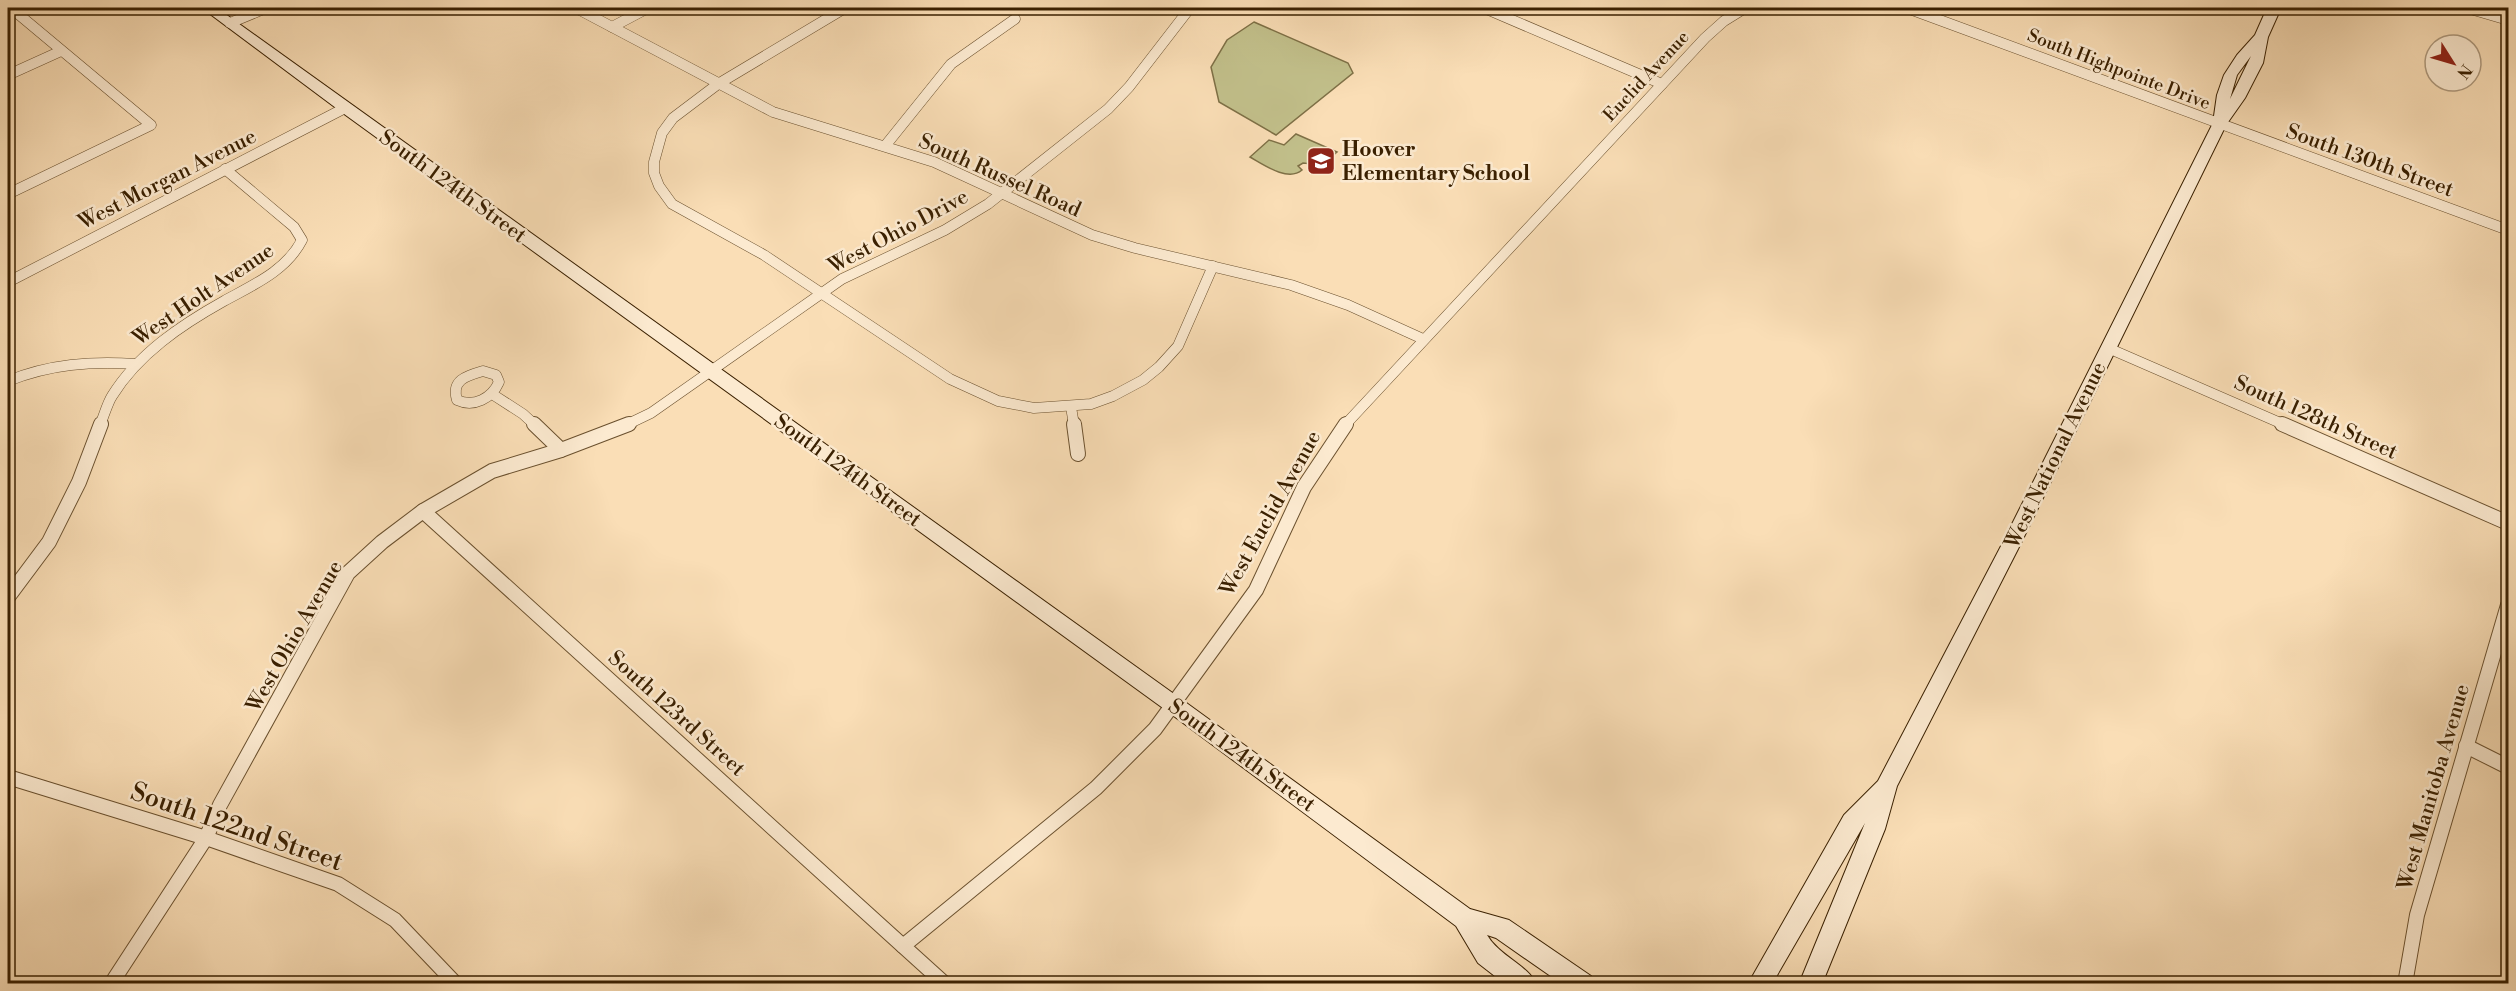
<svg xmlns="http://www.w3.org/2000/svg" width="2516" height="991" viewBox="0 0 2516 991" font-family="'Libre Bodoni',serif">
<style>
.green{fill:#c2c08b;stroke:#7e7046;stroke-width:1.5}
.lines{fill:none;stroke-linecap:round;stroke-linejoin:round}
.street-far1-casing{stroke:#6a502e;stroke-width:11}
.street-casing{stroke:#6a502e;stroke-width:16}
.secondary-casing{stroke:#3a2001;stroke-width:2}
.street-far1{stroke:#fcead0;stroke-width:10}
.street{stroke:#fcead0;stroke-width:14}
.secondary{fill:#fcead0;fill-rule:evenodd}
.labels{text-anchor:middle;stroke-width:5;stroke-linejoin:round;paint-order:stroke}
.far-street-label{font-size:18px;fill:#3a2001;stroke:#fcead0}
.poi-label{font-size:21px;font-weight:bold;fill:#3a2001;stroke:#fcead0;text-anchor:start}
.street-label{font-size:21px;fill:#3a2001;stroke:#fcead0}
.near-street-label{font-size:26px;fill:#3a2001;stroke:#fcead0}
</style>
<rect width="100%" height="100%" fill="#fadeb6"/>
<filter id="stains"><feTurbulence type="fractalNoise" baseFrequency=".00333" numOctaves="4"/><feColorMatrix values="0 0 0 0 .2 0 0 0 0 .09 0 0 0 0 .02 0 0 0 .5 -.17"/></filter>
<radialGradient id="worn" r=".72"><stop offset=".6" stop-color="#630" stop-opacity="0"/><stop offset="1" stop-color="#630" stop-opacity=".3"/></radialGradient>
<g class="green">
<polygon points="1254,22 1348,63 1353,73 1276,135 1219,102 1211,67 1227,40"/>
<path d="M1296,134L1337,152L1322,165L1303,163L1298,166L1302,170C1288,182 1264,165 1250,157L1269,140L1284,145Z"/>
</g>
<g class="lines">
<g class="street-far1-casing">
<g id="street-far1">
<polyline points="576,8 773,112 934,162 1092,235 1135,248 1291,285 1348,305 1423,339"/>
<polyline points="845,8 718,84 673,118 662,133 654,162 654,173 659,186 672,204 764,255 950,379 998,401 1034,408 1091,404 1113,396 1143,380 1159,367 1178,346 1213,266"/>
<polyline points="1484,8 1662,84"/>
<polyline points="1907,8 2508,230"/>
<polyline points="2467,8 2508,20"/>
<polyline points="230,23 266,8"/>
<polyline points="612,27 648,8"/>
<polyline points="8,75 61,51"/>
<polyline points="885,146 951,64 1015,19"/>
<polyline points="8,194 151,125 11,8"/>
<polyline points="8,282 345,108"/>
<polyline points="2108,348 2285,425"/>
<path d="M483,371L496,375L499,382C492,398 474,408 457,400C451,380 466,376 483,371Z"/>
<path d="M8,381C50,364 91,361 136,364"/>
<polyline points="492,394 523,414 535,425"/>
<polyline points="1071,407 1074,425"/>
<path d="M100,425C104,416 107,404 112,396C138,354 181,325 224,301C253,285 286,271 302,240L294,227L225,169"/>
<polyline points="626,425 651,413 842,279 945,230 988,204 1108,109 1129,87 1190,8"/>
<polyline points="1345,425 1705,38 1724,21 1745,8"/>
</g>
</g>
<g class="street-casing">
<g id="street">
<polyline points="534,424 561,450"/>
<polyline points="1074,424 1078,454"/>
<polyline points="2282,424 2508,523"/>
<polyline points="423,511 903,946"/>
<polyline points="8,597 49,542 79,482 101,424"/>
<polyline points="2466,746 2508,767"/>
<polyline points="8,777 206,838 338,884 395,920 456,984"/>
<polyline points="111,984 206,838 220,805 348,573 382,542 423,511 492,471 561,450 629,424"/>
<polyline points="945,984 903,946 1096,788 1155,729 1256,590 1304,487 1346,424"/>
<polyline points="2405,984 2417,915 2508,605"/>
</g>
</g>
<g class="secondary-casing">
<g id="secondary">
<path d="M202,8H217L1181,699L1470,909L1509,920L1591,976L1594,984H1562L1496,938L1487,935C1499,956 1528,965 1536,984H1505L1478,963L1456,926L1167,711L340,111Z"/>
<path d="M2267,8H2281L2268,37L2263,63L2245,98L2226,125L2018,549L1897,786L1885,829L1822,984H1799L1865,823L1772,984H1748L1844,815L1878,781L2001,546L2213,123L2217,95L2224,75L2237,55L2255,35ZM2251,56L2230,99L2237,75Z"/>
</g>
</g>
<use href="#street-far1" class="street-far1"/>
<use href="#street" class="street"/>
<use href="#secondary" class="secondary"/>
</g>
<defs>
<g id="school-square" transform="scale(1.5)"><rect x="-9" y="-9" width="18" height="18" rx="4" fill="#8f2418" stroke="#fcead0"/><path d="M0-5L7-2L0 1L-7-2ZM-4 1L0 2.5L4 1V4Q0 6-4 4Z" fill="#fff"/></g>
</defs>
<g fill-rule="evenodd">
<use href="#school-square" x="1321" y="161"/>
</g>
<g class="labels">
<g class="far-street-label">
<text transform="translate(2119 69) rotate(21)" y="6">South Highpointe Drive</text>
<text transform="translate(1646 76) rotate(-47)" y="6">Euclid Avenue</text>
</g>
<g class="poi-label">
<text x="1342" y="156">Hoover<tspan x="1342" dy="24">Elementary School</tspan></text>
</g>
<g class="street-label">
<text transform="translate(2370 160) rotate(20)" y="7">South 130th Street</text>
<text transform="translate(1000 175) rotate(24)" y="7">South Russel Road</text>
<text transform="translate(167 179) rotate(-27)" y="7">West Morgan Avenue</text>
<text transform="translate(453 186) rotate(36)" y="7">South 124th Street</text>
<text transform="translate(898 231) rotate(-28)" y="7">West Ohio Drive</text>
<text transform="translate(203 294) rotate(-34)" y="7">West Holt Avenue</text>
<text transform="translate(2316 417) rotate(24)" y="7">South 128th Street</text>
<text transform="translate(2055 455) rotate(-64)" y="7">West National Avenue</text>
<text transform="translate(848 470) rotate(36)" y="7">South 124th Street</text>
<text transform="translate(1270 513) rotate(-61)" y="7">West Euclid Avenue</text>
<text transform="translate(294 636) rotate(-60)" y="7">West Ohio Avenue</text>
<text transform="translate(677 713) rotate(42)" y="7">South 123rd Street</text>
<text transform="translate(1242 755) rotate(36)" y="7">South 124th Street</text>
<text transform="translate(2433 787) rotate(-74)" y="7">West Manitoba Avenue</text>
</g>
<g class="near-street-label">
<text transform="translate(237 826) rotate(19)" y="9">South 122nd Street</text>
</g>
</g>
<rect width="2516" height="991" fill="none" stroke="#fadeb6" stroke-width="30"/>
<rect x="9" y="9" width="2498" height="973" fill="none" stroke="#3a2001" stroke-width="3"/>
<rect x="15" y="15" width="2486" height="961" fill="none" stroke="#3a2001" stroke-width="1.5"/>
<g transform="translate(2453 63) rotate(127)"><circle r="28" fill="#fcead0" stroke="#ae997d" stroke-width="1.5"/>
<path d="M0-4.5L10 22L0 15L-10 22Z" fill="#8f2418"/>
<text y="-9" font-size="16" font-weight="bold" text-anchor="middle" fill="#3a2001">N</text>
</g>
<rect width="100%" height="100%" filter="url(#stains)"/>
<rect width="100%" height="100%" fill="url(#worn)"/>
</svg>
